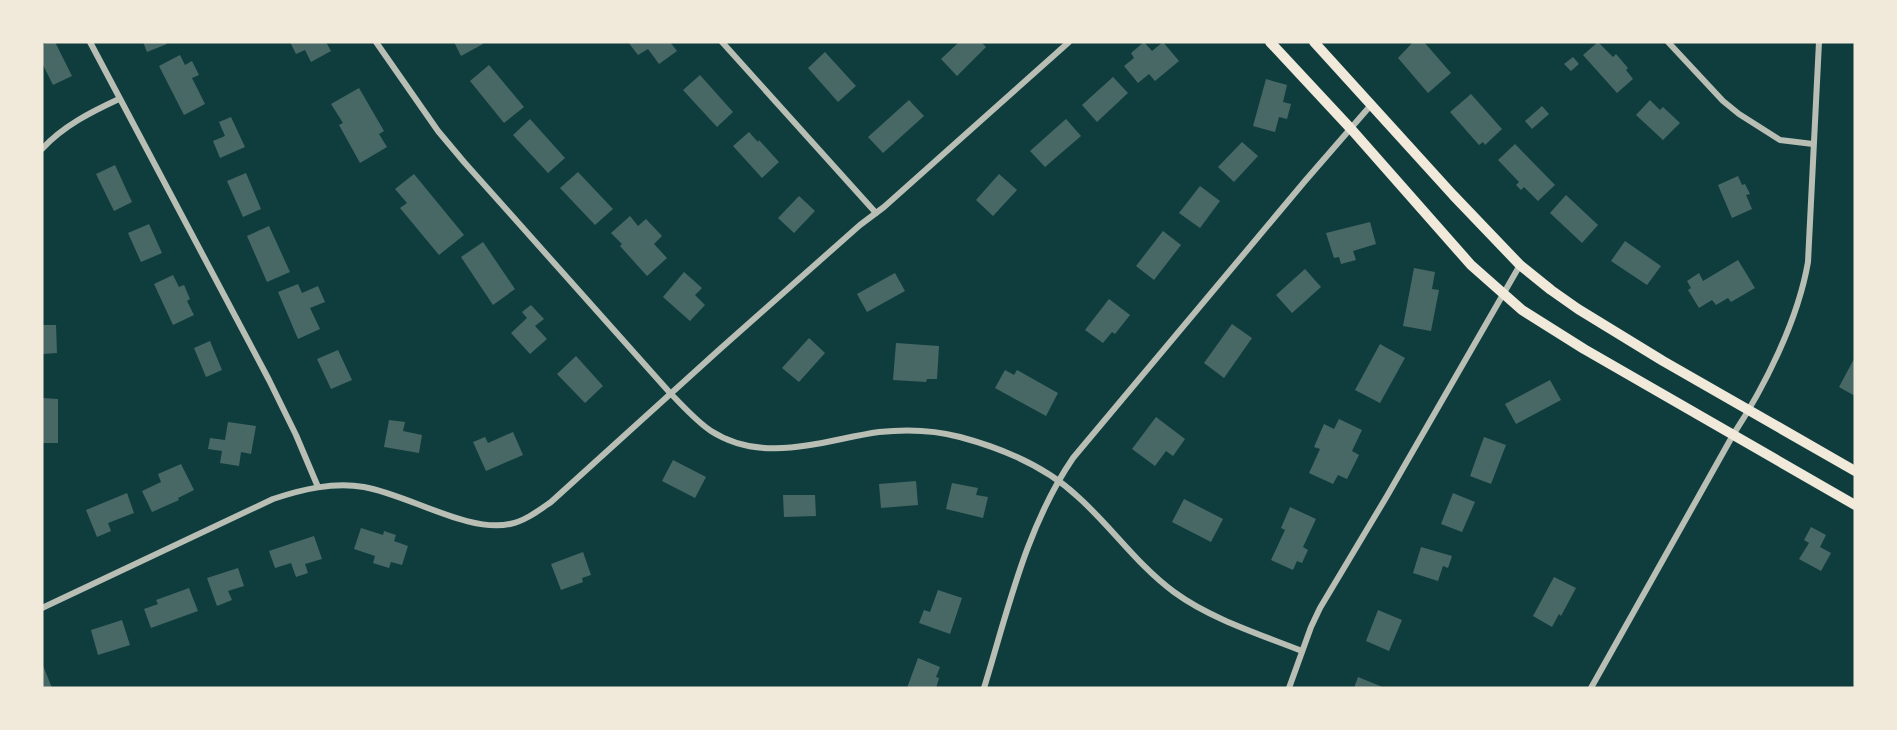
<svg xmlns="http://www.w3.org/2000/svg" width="1897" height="730" viewBox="0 0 1897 730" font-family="'PT Serif',serif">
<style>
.building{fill:#486865}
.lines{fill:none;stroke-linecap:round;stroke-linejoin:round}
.minor{stroke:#b8beb3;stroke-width:6}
.secondary{stroke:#f1e9da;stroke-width:10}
</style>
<rect width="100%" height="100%" fill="#0f3d3e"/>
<g class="building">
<polygon points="49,42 55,42 72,76 53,85 42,63 42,45"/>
<polygon points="143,42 166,42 167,44 147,52"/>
<polygon points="290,42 326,42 331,51 311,62 305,50 296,54"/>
<polygon points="454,42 482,42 483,44 461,56"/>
<polygon points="628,42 670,42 677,51 659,64 648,49 638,55"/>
<polygon points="959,42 981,42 986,47 957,76 941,59"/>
<polygon points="1144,42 1152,51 1163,42 1179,61 1155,81 1149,74 1138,83 1124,66 1134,58 1131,53"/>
<polygon points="1413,42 1424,42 1451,73 1428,93 1398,58"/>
<polygon points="1598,42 1613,57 1616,54 1628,68 1626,70 1633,79 1617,93 1583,55"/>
<polygon points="825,52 856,86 838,102 808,68"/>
<polygon points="180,55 185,65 192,61 199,75 192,78 205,104 184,115 159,66"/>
<polygon points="1573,57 1579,64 1571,71 1564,64"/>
<polygon points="489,65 524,107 504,123 470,81"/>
<polygon points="700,75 733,112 717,127 683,90"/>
<polygon points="1113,77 1128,93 1097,122 1082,105"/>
<polygon points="1266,79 1287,85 1283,102 1291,104 1287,119 1279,117 1275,132 1253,126"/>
<polygon points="359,88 384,131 379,134 387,147 360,163 339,125 343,123 331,104"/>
<polygon points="1471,94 1502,129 1485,145 1483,142 1479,145 1450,112"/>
<polygon points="909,100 924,116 883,153 868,137"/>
<polygon points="1650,100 1660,110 1663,107 1680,123 1663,140 1636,115"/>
<polygon points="1542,106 1549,114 1532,129 1525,121"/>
<polygon points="231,117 245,147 220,158 213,141 225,136 219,122"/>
<polygon points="530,119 565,158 548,173 513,135"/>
<polygon points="1066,119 1081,136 1045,167 1030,151"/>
<polygon points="749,132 758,142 759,140 779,162 762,178 733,146"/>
<polygon points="1242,142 1258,156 1234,182 1218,167"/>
<polygon points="1515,144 1555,185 1538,201 1524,187 1521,190 1516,185 1519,182 1498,160"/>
<polygon points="115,165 132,202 114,211 96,174"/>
<polygon points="578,172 613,209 595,225 560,188"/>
<polygon points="246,173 261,209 243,217 227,181"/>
<polygon points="414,174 464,235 439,255 400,208 407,203 395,189"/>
<polygon points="999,174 1017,190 993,216 976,200"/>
<polygon points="1738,176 1742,185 1745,184 1750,194 1746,195 1752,209 1732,218 1718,185"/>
<polygon points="1200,186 1220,201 1200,228 1179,213"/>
<polygon points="1566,195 1598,225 1582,243 1550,213"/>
<polygon points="799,196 815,211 794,233 778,218"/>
<polygon points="630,216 638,226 646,219 662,236 654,244 667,258 647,276 620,246 622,244 611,233"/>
<polygon points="1370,222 1376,244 1353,251 1356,260 1341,264 1339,257 1334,258 1326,233"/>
<polygon points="149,224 162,253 141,262 128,233"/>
<polygon points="269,226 290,272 267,282 247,236"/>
<polygon points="1163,231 1181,245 1154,280 1136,266"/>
<polygon points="1625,241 1661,266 1647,285 1611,261"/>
<polygon points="483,242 515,289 493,305 461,257"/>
<polygon points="1738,260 1755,288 1731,302 1728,298 1716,305 1712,300 1699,308 1688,290 1691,288 1687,281 1699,273 1703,281"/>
<polygon points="1414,268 1435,272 1432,289 1439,290 1431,331 1403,326"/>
<polygon points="1305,269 1321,287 1292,313 1276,295"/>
<polygon points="684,272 702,288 695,295 705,305 690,321 663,297"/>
<polygon points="895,273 905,291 867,312 857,294"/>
<polygon points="173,275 179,287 184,285 190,299 187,301 194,315 173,325 154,284"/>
<polygon points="298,284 302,293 318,286 325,302 310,308 320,329 298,339 278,292"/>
<polygon points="1109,299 1130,315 1115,334 1112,332 1103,343 1085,330"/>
<polygon points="531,305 544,319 535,326 547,339 530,354 511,333 527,318 522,312"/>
<polygon points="1232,324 1252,338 1224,378 1204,363"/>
<polygon points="42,325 56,325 57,353 42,354"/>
<polygon points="809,338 825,353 799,382 782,368"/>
<polygon points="210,341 222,370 206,377 194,348"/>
<polygon points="896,343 939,346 937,379 927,379 926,382 893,380"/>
<polygon points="1380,344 1405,358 1380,403 1355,390"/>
<polygon points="338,350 352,380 331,389 317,359"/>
<polygon points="576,356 603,386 585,403 557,374"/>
<polygon points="1855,357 1855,396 1839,387"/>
<polygon points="1005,370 1014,375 1017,370 1058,393 1046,416 995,388"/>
<polygon points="1550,380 1561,400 1516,424 1505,404"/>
<polygon points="42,398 58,399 58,443 42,443"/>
<polygon points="1156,417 1185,439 1173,456 1166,451 1155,466 1132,449"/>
<polygon points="1339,419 1362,430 1352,451 1359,455 1347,479 1338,475 1333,484 1309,473 1320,449 1314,447 1324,424 1334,429"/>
<polygon points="389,420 405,422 403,431 422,435 419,453 384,447"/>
<polygon points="228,422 256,426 251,454 241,452 239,466 220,463 222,451 208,449 210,438 225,440"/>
<polygon points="513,432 523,455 486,471 473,442 485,437 488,443"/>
<polygon points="1484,437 1506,445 1491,484 1470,476"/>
<polygon points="673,460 706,477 695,498 662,481"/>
<polygon points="181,464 194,490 178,498 179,500 152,512 142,491 161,482 158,474"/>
<polygon points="916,481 918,505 881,508 879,484"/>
<polygon points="952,483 978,488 976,495 988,497 983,518 946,509"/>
<polygon points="127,493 134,513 108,523 111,531 97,537 86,510"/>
<polygon points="1453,493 1475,502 1462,532 1441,524"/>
<polygon points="783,495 815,495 816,516 784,517"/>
<polygon points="1184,499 1223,519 1211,542 1172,522"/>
<polygon points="1290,507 1316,519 1303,547 1308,550 1302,563 1297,561 1293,570 1271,560 1285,530 1281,528"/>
<polygon points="1811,527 1826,535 1820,547 1831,553 1821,571 1799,559 1809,543 1804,540"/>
<polygon points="361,528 383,535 384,531 396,535 394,541 408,546 402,565 391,562 389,568 373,563 375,556 354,549"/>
<polygon points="314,536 322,559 305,564 308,573 296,577 291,563 275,568 269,551"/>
<polygon points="1421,547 1452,556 1448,568 1443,566 1438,581 1413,573"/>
<polygon points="583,552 591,575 582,578 583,582 561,590 551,564"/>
<polygon points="238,568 244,586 228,591 232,600 217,606 207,578"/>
<polygon points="1554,577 1576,588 1561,616 1559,614 1552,627 1533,616"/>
<polygon points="189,588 198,611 151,628 144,609 158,604 156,600"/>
<polygon points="938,590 962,598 950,634 919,623 924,610 930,612"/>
<polygon points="1378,610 1402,620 1389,651 1366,641"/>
<polygon points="122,620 130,645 98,655 91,630"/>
<polygon points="918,658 940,667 936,677 939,678 936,688 907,688"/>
<polygon points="42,663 52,688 42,688"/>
<polygon points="1358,677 1385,688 1354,688"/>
</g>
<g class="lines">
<g class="minor">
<polyline points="90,42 269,380 296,435 318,487"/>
<path d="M376,42L438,131L464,162L671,394C684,407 696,421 711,431C764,465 823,440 879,432C907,429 934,430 960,437C1001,448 1046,467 1077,496C1111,526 1137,565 1174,592C1211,619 1259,634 1302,651"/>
<polyline points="722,42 876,213"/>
<polyline points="1668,42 1723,101 1739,114 1780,140 1813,144"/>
<path d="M42,149C63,126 91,112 119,99"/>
<path d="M42,608L273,499C303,489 333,482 364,487C409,495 468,533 510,524C525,521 538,511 551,502L720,349L860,225L884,207L1069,42"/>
<path d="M984,688C1008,610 1026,527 1073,458L1305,181L1371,105"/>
<polyline points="1289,688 1311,627 1320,608 1387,496 1520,265"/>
<path d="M1591,688L1733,435C1765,386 1798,320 1808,262L1819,42"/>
</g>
<g class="secondary">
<polyline points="1270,42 1352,130 1471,265 1522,310 1584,349 1855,505"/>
<polyline points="1314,42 1453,195 1520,265 1551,290 1578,309 1663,361 1855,471"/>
</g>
</g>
<rect width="1897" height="730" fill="none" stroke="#f1e9da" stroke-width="87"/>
</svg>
